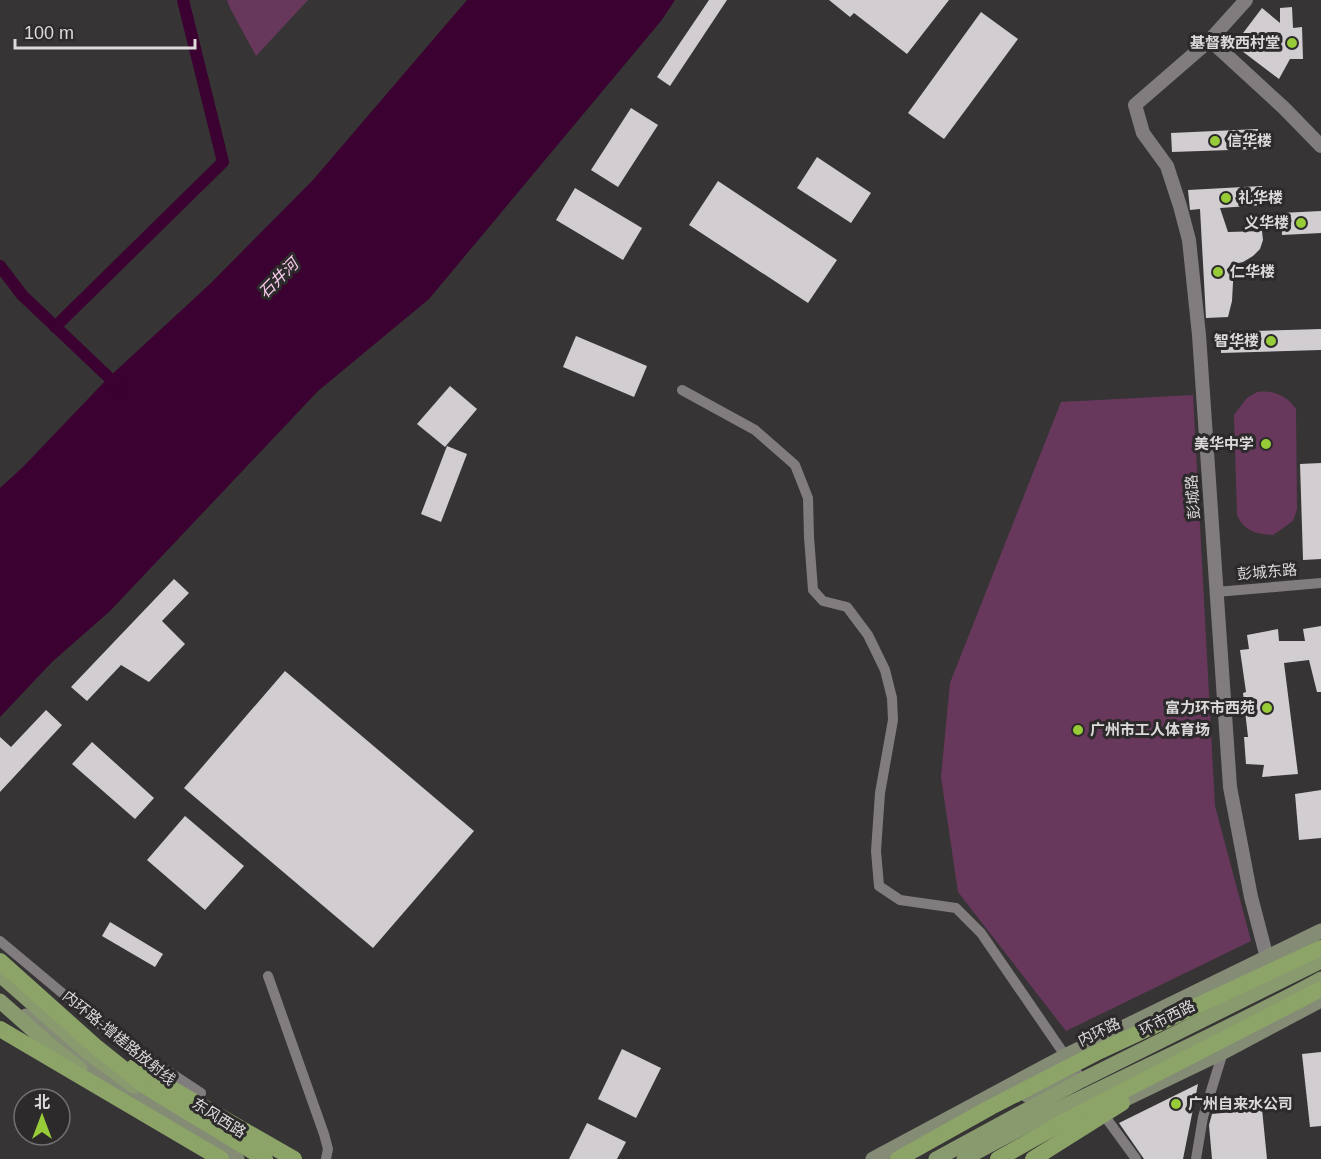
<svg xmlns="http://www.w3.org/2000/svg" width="1321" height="1159" viewBox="0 0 1321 1159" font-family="Helvetica,'Noto Sans SC',sans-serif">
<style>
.green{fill:#68385c}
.water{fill:#3b0130}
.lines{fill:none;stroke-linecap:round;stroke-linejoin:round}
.canal{stroke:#3b0130;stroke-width:12}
.building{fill:#d1cdd0}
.minor{stroke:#817d7f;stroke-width:10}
.tertiary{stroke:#817d7f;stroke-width:14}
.secondary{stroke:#858c76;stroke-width:15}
.primary{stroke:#899a6e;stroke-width:15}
.trunk{stroke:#8ca468;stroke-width:16}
.poi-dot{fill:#97cc38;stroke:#2d2a2c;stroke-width:2}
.labels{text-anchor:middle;stroke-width:6;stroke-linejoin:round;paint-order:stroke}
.poi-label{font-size:15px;font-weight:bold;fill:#dcdadb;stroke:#2d2a2c;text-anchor:end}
.street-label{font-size:15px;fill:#dcdadb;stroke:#2d2a2c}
.water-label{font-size:16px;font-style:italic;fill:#f8cbea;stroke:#2d2a2c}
</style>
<rect width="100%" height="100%" fill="#373436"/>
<g class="green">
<polygon points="227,0 308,0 256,56 230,8"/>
<path d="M1257,392C1273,390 1286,395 1296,409L1297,509L1293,521L1273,535C1256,534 1244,531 1237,515L1234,415L1247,398Z"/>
<polygon points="1193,395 1215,806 1251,941 1066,1031 958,892 941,777 950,683 1061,402"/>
</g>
<polygon class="water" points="467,0 675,0 661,21 429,299 318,391 110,611 52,662 0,717 0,488 23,467 108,378 210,284 313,180"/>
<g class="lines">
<g class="canal">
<polyline points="0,266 22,295 121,389"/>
<polyline points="55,327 223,162 183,0"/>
</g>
</g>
<g class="building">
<polygon points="709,0 727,0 670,86 657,77"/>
<polygon points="829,0 949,0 907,54 854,13 850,17"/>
<polygon points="1292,7 1293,28 1302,27 1303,59 1290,59 1279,79 1234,45 1262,8 1280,23 1280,8"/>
<polygon points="981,12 1018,39 944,139 908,113"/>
<polygon points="631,108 658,125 618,187 591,170"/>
<polygon points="1258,129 1259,149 1172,152 1171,133"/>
<polygon points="817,157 871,193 851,223 797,188"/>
<polygon points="718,181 837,260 808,303 689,225"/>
<polygon points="1262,186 1264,205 1220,208 1228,232 1262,231 1263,240 1260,249 1253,256 1243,262 1234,264 1232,301 1228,317 1206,318 1200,209 1190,210 1188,190"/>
<polygon points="575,188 642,228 623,260 556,220"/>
<polygon points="1321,211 1321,233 1282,235 1281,213"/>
<polygon points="1321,329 1321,350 1221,353 1221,332"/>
<polygon points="576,336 647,366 634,397 563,367"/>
<polygon points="450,386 477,409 445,447 417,424"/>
<polygon points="447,446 467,454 441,522 421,514"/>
<polygon points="1321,463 1321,559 1303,560 1300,464"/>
<polygon points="174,579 189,593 162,621 185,644 149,682 121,665 87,701 71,687"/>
<polygon points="1321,626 1321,692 1317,692 1309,660 1284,663 1298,774 1262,777 1264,765 1246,764 1244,737 1248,737 1243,693 1246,692 1240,650 1249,649 1247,635 1278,629 1279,641 1305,641 1303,629"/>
<polygon points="285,671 474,831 373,948 184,788"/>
<polygon points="46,710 62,725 0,792 0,737 11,747"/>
<polygon points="92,742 154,798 135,819 72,764"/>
<polygon points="1321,790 1321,838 1299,840 1295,794"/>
<polygon points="185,816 244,866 205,910 147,860"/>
<polygon points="110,922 163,954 155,967 102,936"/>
<polygon points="622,1049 661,1068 636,1118 598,1099"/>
<polygon points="1321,1052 1321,1126 1310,1127 1302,1054"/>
<polygon points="1198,1084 1183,1159 1144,1159 1119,1123"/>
<polygon points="1262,1109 1267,1159 1212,1159 1209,1125 1212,1114"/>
<polygon points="587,1123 626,1142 617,1159 569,1159"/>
</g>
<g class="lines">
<g class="minor">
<polyline points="682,390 755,430 795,465 808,498 809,537 813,590 823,601 847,607 868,635 885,670 892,698 893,720 880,793 876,851 879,886 900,900 956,908 981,933 1082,1080"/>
<polyline points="1216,592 1321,583"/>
<polyline points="0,941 110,1033 201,1093 195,1106"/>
<polyline points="268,976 324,1134 328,1149 326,1159"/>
<polyline points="1101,1111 1136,1159"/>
<polyline points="1196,1159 1203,1117 1223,1052"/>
</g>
<g class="tertiary">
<polyline points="1246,0 1210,40 1135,105 1143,133 1167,166 1180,206 1189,240 1199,335 1230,787 1251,897 1267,958"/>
<polyline points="1210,40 1284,108 1321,146"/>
</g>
<g class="secondary">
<path d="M26,1016C93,1070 163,1116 237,1159"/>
<polyline points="1027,1095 1076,1081"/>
<polyline points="1117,1103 1223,1052 1321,1000"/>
<polyline points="873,1159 1065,1056 1321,931"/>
</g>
<g class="primary">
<polyline points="0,975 90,1054 134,1086"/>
<polyline points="0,1001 53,1048 80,1069"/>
<polyline points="936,1159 1082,1080 1321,961"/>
<path d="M964,1159C1080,1094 1204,1043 1321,979"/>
</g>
<g class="trunk">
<polyline points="0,961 95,1046 145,1086 265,1159"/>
<polyline points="0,1029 221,1159"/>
<polyline points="134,1067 294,1159"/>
<polyline points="898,1159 991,1107 1100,1051 1321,948"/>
<polyline points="998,1159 1067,1120 1321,989"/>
<polyline points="1033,1159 1122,1103"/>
</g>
</g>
<g class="poi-dot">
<circle cx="1292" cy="43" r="6"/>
<circle cx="1215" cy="141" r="6"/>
<circle cx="1226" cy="198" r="6"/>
<circle cx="1301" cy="223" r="6"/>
<circle cx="1218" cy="272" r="6"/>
<circle cx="1271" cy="341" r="6"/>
<circle cx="1266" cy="444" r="6"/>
<circle cx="1267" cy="708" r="6"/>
<circle cx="1078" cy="730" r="6"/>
<circle cx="1176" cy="1104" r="6"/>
</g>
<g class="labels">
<g class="poi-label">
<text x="1280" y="48">基督教西村堂</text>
<text x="1227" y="146" text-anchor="start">信华楼</text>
<text x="1238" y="203" text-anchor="start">礼华楼</text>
<text x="1289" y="228">义华楼</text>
<text x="1230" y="277" text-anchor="start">仁华楼</text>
<text x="1259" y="346">智华楼</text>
<text x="1254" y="449">美华中学</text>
<text x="1255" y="713">富力环市西苑</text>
<text x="1090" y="735" text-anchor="start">广州市工人体育场</text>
<text x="1188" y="1109" text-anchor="start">广州自来水公司</text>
</g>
<g class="street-label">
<text transform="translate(1193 497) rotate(-94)" y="5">彭城路</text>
<text transform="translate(1267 572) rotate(-5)" y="5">彭城东路</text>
<text transform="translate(1167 1018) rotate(-27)" y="5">环市西路</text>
<text transform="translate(1099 1032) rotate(-26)" y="5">内环路</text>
<text transform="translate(119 1038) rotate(39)" y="5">内环路-增槎路放射线</text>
<text transform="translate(219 1118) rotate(32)" y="5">东风西路</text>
</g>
<g class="water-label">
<text transform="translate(278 278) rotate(-45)" y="6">石井河</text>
</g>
</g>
<g transform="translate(42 1117)"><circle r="28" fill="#2d2a2c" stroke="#737072" stroke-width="1.5"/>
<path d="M0-4.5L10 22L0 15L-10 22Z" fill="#97cc38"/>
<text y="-9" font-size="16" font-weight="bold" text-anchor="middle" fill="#dcdadb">北</text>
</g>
<path d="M15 39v9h180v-9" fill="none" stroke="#dcdadb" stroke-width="3"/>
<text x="24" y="39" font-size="18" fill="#dcdadb" stroke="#2d2a2c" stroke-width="4.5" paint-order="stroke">100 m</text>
</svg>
